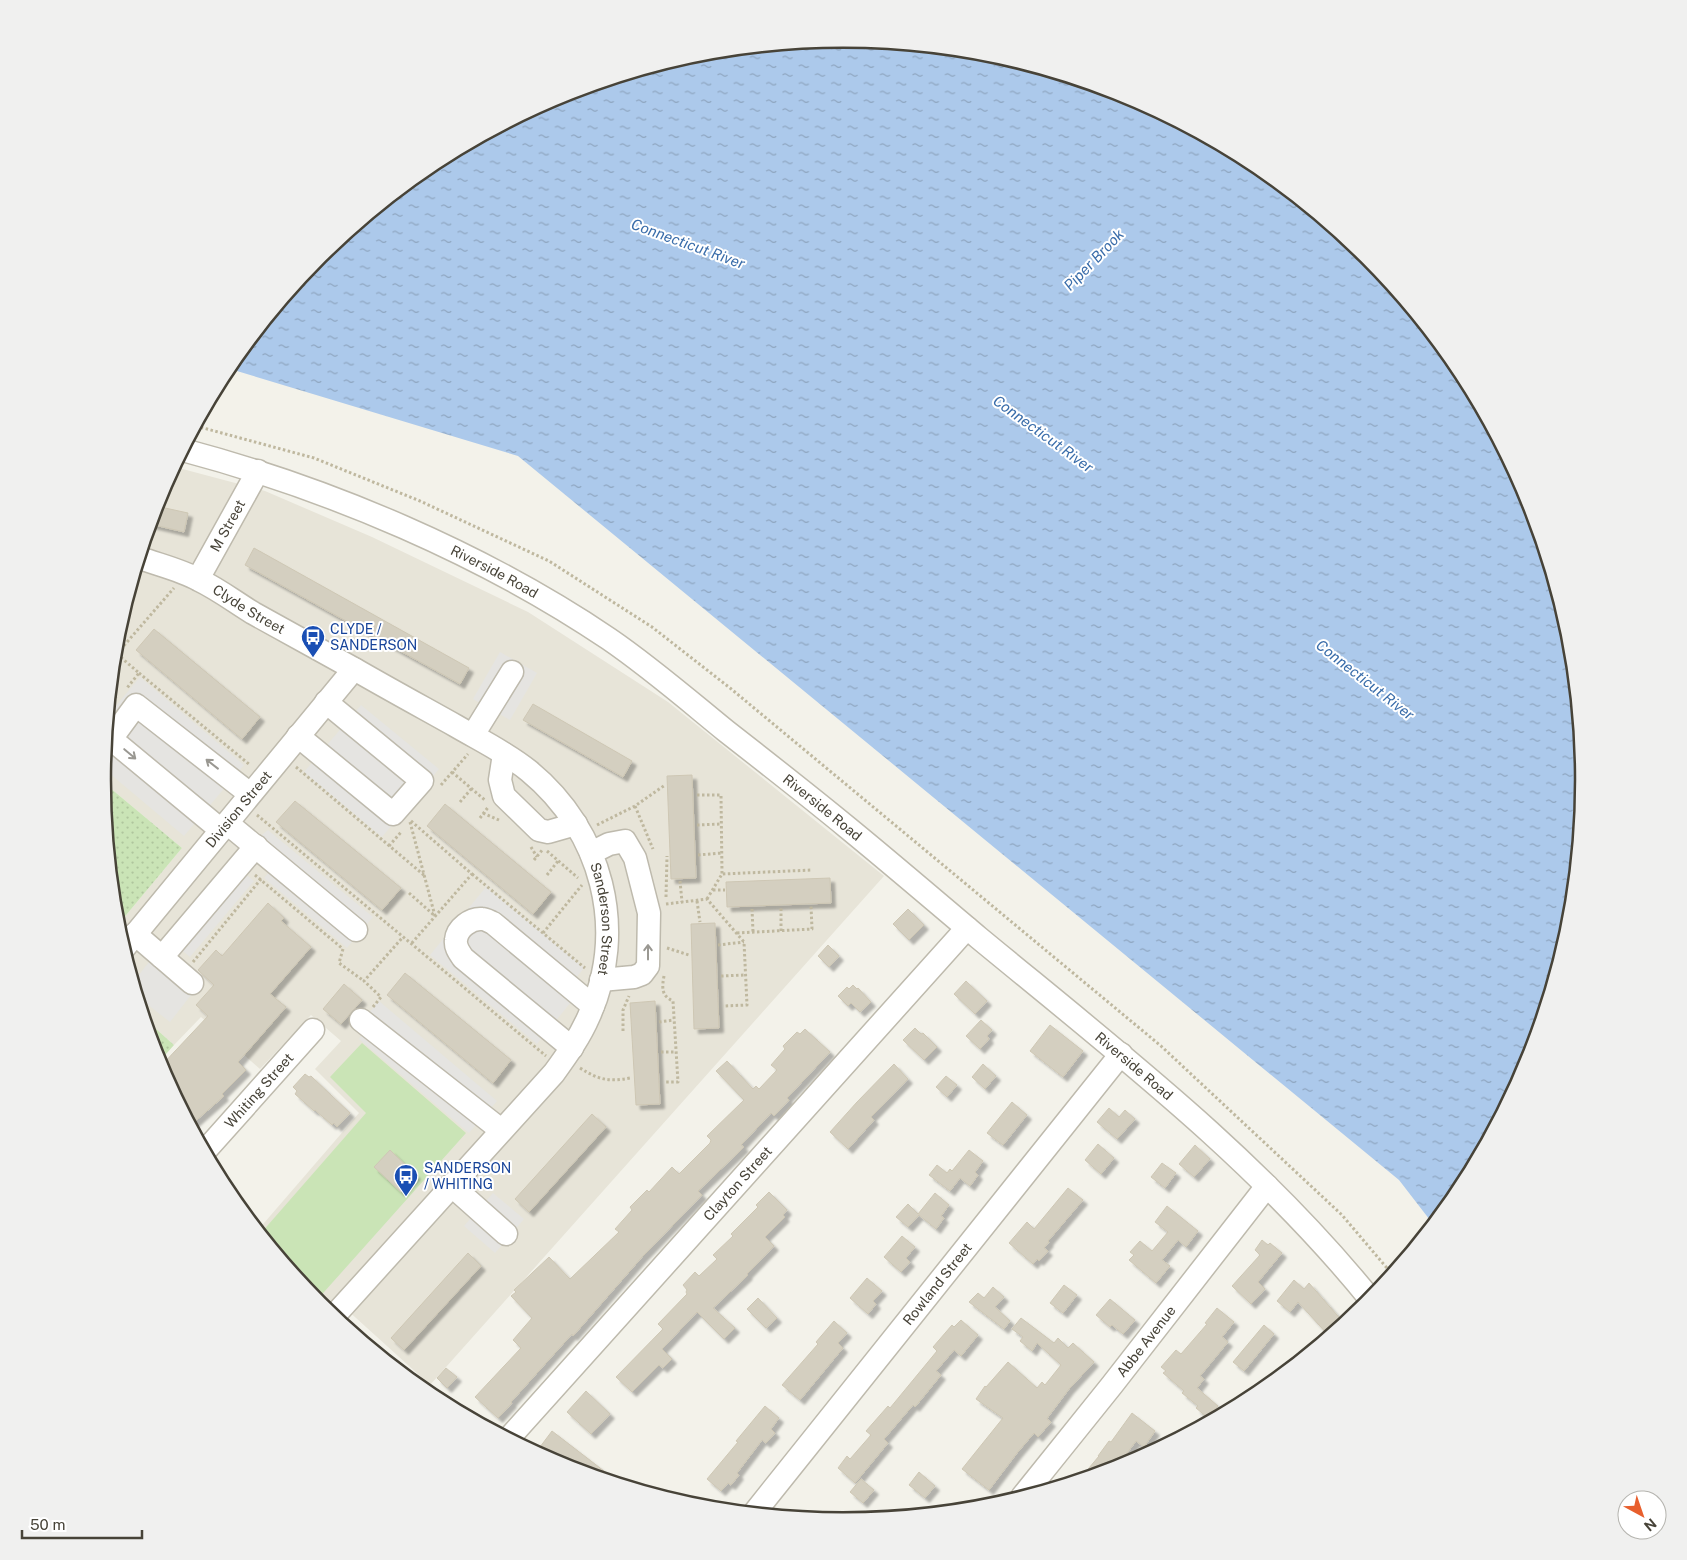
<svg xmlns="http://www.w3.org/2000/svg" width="1687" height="1560" viewBox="0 0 1687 1560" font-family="'Public Sans',sans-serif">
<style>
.residential{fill:#e7e4d8}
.park{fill:url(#park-dots)}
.garden{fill:#cae4b6}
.parking{fill:#e5e4e1}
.water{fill:url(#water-ripples)}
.building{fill:#d4cfc0;stroke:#cec7b4;filter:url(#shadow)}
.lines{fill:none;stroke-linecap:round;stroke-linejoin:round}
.minor-casing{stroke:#bebaad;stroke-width:25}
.path{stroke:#bfb89f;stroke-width:3;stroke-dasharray:2.5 2.5;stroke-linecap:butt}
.minor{stroke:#fff;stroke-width:22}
.oneway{stroke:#9a9892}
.labels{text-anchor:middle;stroke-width:4;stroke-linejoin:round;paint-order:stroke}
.street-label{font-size:14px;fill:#474338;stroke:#fff}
.transit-label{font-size:14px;fill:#164399;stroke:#fff;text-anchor:start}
.water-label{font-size:15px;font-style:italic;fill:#3a6daa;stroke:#fff}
.rim{fill:none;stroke:#474338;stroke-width:2.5}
</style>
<defs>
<pattern id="park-dots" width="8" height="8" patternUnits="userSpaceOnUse" patternTransform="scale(1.25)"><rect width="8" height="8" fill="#cae4b6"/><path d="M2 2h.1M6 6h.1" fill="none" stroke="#afc59d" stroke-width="1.8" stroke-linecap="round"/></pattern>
<pattern id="water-ripples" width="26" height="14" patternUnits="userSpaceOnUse" patternTransform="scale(1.25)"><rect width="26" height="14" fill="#acc9eb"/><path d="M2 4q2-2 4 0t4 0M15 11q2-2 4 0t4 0" fill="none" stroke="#8ea5bf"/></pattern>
<filter id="shadow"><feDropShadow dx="4.5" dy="4.5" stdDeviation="1" flood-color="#0004"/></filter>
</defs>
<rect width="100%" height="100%" fill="#f3f2ea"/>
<polygon class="residential" points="175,467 265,491 372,537 528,612 668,702 884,876 430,1385 334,1298 324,1308 319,1304 258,1230 359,1113 315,1069 341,1041 311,1015 260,1069 201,1017 174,1045 146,1020 130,970 135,964 126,955 117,926 182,848 103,782 102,780 117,635 159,496"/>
<g class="park">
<polygon points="103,782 182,848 117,926 116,924"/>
<polygon points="146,1020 174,1045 158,1063"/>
</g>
<polygon class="garden" points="362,1043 466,1133 316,1301 261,1233 366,1113 330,1077"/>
<g class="parking">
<polygon points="500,652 537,673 510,720 473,699"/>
<polygon points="140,677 244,765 184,836 103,768 109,714"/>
<polygon points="361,705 439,769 382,837 304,772"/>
<polygon points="268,830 373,917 347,948 264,878 270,871 259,837"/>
<polygon points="231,862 254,881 190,957 167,938"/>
<polygon points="486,887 584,968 575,979 571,1002 537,1044 430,955"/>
<polygon points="149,962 191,995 170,1022 138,997 134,981"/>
<polygon points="379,1001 497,1101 469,1133 359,1039 367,1029 360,1023"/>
<polygon points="493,1193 524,1219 495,1253 464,1226"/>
</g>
<polygon class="water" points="844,39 988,53 1127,95 1256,164 1368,256 1460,368 1528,497 1571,636 1585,780 1570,925 1528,1064 1460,1192 1433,1224 1399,1180 518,456 227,368 320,256 432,164 560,95 699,53"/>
<g class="building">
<polygon points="156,506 188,513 184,532 150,524"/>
<polygon points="254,548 469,668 460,684 245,565"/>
<polygon points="154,629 260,717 242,739 136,650"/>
<polygon points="533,704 632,761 623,777 523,720"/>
<polygon points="692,775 696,878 671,879 667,776"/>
<polygon points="295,801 401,888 382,910 276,822"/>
<polygon points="445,804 551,892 533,914 427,826"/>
<polygon points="830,878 831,903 727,907 726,882"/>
<polygon points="268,903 284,918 281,921 311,947 270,994 286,1007 238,1062 246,1070 222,1094 224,1096 191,1125 160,1067 208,1016 196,1005 214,985 198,970 216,950 222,956"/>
<polygon points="908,909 924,925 909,940 893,924"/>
<polygon points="715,923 719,1028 694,1029 691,924"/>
<polygon points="828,945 839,956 829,967 818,956"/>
<polygon points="405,973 511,1060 493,1083 387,995"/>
<polygon points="966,981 987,1001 975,1014 954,994"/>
<polygon points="344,984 362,1000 341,1024 323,1009"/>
<polygon points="853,985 857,989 858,988 871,1002 860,1012 851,1003 848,1006 838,996 847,987 849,989"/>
<polygon points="655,1001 660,1104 636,1105 630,1003"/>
<polygon points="981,1020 992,1030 987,1036 989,1039 980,1049 966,1036"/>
<polygon points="1050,1025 1083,1051 1063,1077 1030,1051"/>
<polygon points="915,1028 921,1034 923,1033 937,1047 924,1060 903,1040"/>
<polygon points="805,1029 830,1052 787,1098 789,1100 774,1116 771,1113 741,1145 744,1147 698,1191 702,1195 642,1257 573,1336 572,1334 545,1364 511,1402 512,1403 498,1418 475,1397 521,1348 513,1340 532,1318 511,1296 516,1292 514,1290 549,1257 570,1279 619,1232 615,1229 632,1210 630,1207 647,1190 649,1192 672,1167 679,1174 710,1143 711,1140 707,1136 744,1100 716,1071 727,1061 753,1089 756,1086 759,1089 777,1070 771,1065 785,1049 783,1046 797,1032 800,1034"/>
<polygon points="894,1064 908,1079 871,1117 874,1120 848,1149 830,1132 857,1102"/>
<polygon points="983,1064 996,1076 985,1089 972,1077"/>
<polygon points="305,1074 309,1077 311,1076 350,1113 337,1127 334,1123 332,1125 315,1110 314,1111 295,1094 297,1091 293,1087"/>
<polygon points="946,1076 957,1085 947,1097 936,1087"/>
<polygon points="1012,1102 1027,1115 1003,1145 987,1133"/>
<polygon points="1109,1108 1119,1117 1125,1110 1135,1119 1117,1139 1097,1122"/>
<polygon points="592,1114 606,1127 529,1212 515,1199"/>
<polygon points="1098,1144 1114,1158 1101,1174 1085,1160"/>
<polygon points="1195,1145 1210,1159 1194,1177 1179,1164"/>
<polygon points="390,1150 416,1175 401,1192 374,1167"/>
<polygon points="969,1150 983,1161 975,1172 978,1175 970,1186 960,1178 950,1191 929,1175 937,1165 947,1173 950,1169 952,1171"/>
<polygon points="1162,1163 1176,1173 1165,1188 1151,1177"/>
<polygon points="1068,1188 1083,1200 1048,1241 1049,1242 1044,1248 1048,1251 1039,1261 1037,1259 1033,1264 1009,1243 1027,1222 1034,1229"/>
<polygon points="769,1192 787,1210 783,1215 785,1217 765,1237 774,1246 747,1274 748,1275 713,1308 735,1328 724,1339 697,1312 662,1349 672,1359 663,1368 659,1365 632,1392 616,1377 663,1329 658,1324 687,1294 686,1292 687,1290 683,1285 695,1272 699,1276 717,1259 713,1255 733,1236 731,1234 758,1207 756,1205"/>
<polygon points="935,1193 949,1205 941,1216 944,1218 936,1229 919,1215 908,1227 896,1217 908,1204 918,1214"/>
<polygon points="1167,1206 1198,1231 1186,1247 1178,1240 1162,1260 1170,1266 1156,1283 1129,1260 1134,1255 1130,1252 1140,1241 1152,1251 1168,1232 1155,1222"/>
<polygon points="902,1236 915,1247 906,1258 910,1262 901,1272 884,1257"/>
<polygon points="1262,1240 1268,1245 1270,1243 1282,1253 1258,1282 1265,1289 1251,1304 1232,1286 1260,1255 1255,1250"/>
<polygon points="468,1253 481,1266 404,1350 391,1338"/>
<polygon points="867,1278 882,1291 873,1301 876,1304 868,1314 850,1298"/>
<polygon points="1294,1280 1304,1289 1309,1283 1344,1323 1329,1336 1298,1302 1290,1312 1277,1301"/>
<polygon points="1064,1285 1077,1295 1063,1313 1050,1303"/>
<polygon points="993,1287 1004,1297 995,1307 1010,1321 1004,1329 969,1302 978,1293 984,1298"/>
<polygon points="758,1298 777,1318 766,1328 747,1309"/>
<polygon points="1110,1299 1135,1320 1123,1334 1112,1325 1110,1327 1096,1315"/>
<polygon points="1217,1308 1234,1322 1222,1337 1228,1342 1200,1376 1204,1379 1197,1388 1218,1406 1208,1418 1196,1408 1198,1406 1182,1393 1184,1391 1163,1373 1166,1371 1161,1367 1176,1350 1181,1354 1207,1324 1205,1323"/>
<polygon points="1021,1318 1054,1343 1058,1338 1068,1348 1073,1343 1094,1362 1069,1389 1048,1417 1047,1419 1051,1422 1038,1437 1034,1433 1017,1453 989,1490 962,1469 1003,1418 976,1399 985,1386 986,1387 1008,1362 1037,1388 1042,1382 1045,1385 1061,1365 1037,1343 1032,1351 1020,1341 1023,1337 1012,1329"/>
<polygon points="961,1320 978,1335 961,1356 954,1350 936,1371 941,1375 915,1407 913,1405 884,1439 888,1443 855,1483 838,1468 847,1456 850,1459 871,1435 866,1431 888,1406 890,1408 937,1351 933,1347 952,1325 954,1327"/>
<polygon points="834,1321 847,1333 838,1343 843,1348 800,1400 782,1385 818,1344 816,1342"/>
<polygon points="1264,1325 1274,1334 1244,1371 1233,1362"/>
<polygon points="446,1368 457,1377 447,1388 437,1378"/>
<polygon points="586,1391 610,1414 591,1434 567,1412"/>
<polygon points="765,1406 779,1418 771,1429 775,1433 766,1443 762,1440 737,1473 739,1475 731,1485 728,1483 721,1491 707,1479 738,1442 736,1441"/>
<polygon points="1132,1413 1155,1431 1144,1447 1136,1441 1116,1468 1079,1480 1099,1456 1098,1456 1109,1441 1111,1442"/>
<polygon points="552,1431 617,1481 616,1482 566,1467 540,1447"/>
<polygon points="919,1472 935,1486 925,1498 909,1485"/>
<polygon points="861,1479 874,1490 863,1503 850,1492"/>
</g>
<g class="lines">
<g class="minor-casing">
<g id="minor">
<path id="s1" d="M183,450C330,489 483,554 609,639C650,667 688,700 726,731C767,763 808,795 848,828C892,864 935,901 979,938C1116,1051 1258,1160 1371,1300"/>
<path id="s2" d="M140,558C159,565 181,570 199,580C218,589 235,602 253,613C287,632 322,651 356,670C389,689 422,707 456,726C480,740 507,753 529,771C602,831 628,929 589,1016C580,1037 567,1055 554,1073L334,1316"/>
<path id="s3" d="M198,579L258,471"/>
<polyline points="473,735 512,672"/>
<polyline points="298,736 393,814 422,781 326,702"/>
<polyline points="504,754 500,780 504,796 539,830 548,832 576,824"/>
<polyline points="227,823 356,930"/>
<polyline points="221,830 111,739 136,705 250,794"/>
<polyline points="591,853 609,844 625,841 635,858 649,913 648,966 642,974 634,977 601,980"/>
<polyline points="135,934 192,983"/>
<path id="s4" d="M124,948L354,669"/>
<polyline points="162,957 256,846"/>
<polyline points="361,1020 501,1130"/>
<path d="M572,1048L463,958C459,952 455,947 456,940C457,928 471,918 482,919C486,919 490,922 493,923L593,1006"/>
<path id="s5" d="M205,1151L313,1030"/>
<polyline points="451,1185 506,1234"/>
<path id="s6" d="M509,1438L967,928"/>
<path id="s7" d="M1022,1497L1112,1385L1267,1186"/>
<path id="s8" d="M755,1512L1121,1054"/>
</g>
</g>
<g class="path">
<polyline points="196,426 314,458 420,501 549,561 652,627 730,688 1161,1046 1342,1215 1392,1274"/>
<polyline points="117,654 139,673 127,688"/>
<polyline points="114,657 174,588"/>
<polyline points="139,673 250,765"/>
<polyline points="111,693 117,699"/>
<polyline points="296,767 425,876"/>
<polyline points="452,772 486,801"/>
<polyline points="441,785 468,754"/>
<polyline points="697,795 721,795 722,874"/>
<polyline points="460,802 472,788"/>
<polyline points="635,806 653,849"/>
<polyline points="483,813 499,820"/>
<polyline points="257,815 546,1056"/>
<polyline points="480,818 489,806"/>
<polyline points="411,821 472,874 411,944"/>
<polyline points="410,822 435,916"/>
<polyline points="597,825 635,806 665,785"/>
<polyline points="697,825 721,824"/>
<polyline points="389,846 402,831"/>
<polyline points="531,847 537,857"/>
<polyline points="547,851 578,878"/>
<polyline points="698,855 722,853"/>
<polyline points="534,860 543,849"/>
<polyline points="472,874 585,968"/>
<polyline points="255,875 343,949 339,963 364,981"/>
<polyline points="547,875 558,861"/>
<polyline points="680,881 682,902"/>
<polyline points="713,890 725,890"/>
<polyline points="409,893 435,916"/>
<polyline points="666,897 667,856"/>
<polyline points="707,899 722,874 812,870"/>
<polyline points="697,901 700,922"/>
<polyline points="666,904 707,899 744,942 747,1005 723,1006"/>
<polyline points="752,909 753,932"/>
<polyline points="781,931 781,908"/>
<polyline points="543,933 582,885"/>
<polyline points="737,933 812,929 811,906"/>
<polyline points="718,945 744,942"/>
<polyline points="667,948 689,955"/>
<polyline points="193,962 261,879"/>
<path d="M664,976C662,987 661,996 673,1001L678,1082H665"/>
<polyline points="721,976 745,975"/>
<polyline points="373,1007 381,997 364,981 403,937"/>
<polyline points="659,1022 674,1020"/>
<polyline points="623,1031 623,1010 629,996"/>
<polyline points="661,1052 676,1052"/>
<path d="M580,1068C599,1080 609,1082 630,1078"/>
</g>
<use href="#minor" class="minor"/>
</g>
<defs><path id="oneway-shaft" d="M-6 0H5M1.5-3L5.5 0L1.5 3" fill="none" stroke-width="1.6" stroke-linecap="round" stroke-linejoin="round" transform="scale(1.25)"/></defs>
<g class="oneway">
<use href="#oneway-shaft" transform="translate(130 754) rotate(40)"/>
<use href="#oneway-shaft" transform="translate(212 764) rotate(-142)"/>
<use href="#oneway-shaft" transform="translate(648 952) rotate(-90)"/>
</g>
<defs>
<g id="bus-pin" transform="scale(1.25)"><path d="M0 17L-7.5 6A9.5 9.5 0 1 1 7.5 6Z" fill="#1a4fb4" stroke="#fff"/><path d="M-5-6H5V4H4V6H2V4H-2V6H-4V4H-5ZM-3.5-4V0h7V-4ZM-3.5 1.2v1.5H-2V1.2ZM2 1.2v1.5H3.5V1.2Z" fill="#fff"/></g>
</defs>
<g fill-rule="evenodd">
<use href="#bus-pin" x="313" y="637"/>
<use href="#bus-pin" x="406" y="1176"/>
</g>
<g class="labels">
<g class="street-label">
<text dy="5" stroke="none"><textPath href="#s3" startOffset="61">M Street</textPath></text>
<text dy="5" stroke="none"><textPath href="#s1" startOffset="335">Riverside Road</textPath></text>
<text dy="5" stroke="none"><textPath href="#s2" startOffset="121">Clyde Street</textPath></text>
<text dy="5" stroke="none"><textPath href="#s1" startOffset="740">Riverside Road</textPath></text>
<text dy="5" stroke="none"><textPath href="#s4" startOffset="180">Division Street</textPath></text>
<text dy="5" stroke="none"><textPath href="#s2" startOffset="616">Sanderson Street</textPath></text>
<text dy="5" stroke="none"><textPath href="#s1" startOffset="1145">Riverside Road</textPath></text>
<text dy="5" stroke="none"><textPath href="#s5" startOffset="81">Whiting Street</textPath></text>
<text dy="5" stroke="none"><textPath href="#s6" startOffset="342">Clayton Street</textPath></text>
<text dy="5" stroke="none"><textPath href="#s8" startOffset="292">Rowland Street</textPath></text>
<text dy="5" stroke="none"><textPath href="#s7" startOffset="199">Abbe Avenue</textPath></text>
</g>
<g class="transit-label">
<text x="330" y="634">CLYDE /<tspan x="330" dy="16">SANDERSON</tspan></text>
<text x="424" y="1173">SANDERSON<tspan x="424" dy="16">/ WHITING</tspan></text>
</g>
<g class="water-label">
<text transform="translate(688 244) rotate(20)" y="5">Connecticut River</text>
<text transform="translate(1094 260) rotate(-46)" y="5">Piper Brook</text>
<text transform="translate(1043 434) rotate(36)" y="5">Connecticut River</text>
<text transform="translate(1365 680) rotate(38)" y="5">Connecticut River</text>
</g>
</g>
<path d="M0 0H1687V1560H0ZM111 780a732 732 0 1 1 1464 0a732 732 0 1 1-1464 0Z" fill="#f0f0ef" fill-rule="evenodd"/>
<path class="rim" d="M111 780a732 732 0 1 1 1464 0a732 732 0 1 1-1464 0Z"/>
<g transform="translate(1642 1515) rotate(140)"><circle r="24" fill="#ffffff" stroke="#b5b4af"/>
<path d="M0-4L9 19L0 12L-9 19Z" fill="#e85f2d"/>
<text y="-8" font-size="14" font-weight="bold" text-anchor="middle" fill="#474338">N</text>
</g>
<path d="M22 1530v8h120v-8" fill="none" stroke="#474338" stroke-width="2.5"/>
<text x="30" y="1530" font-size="15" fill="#474338" stroke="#ffffff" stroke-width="4" paint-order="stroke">50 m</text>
</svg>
